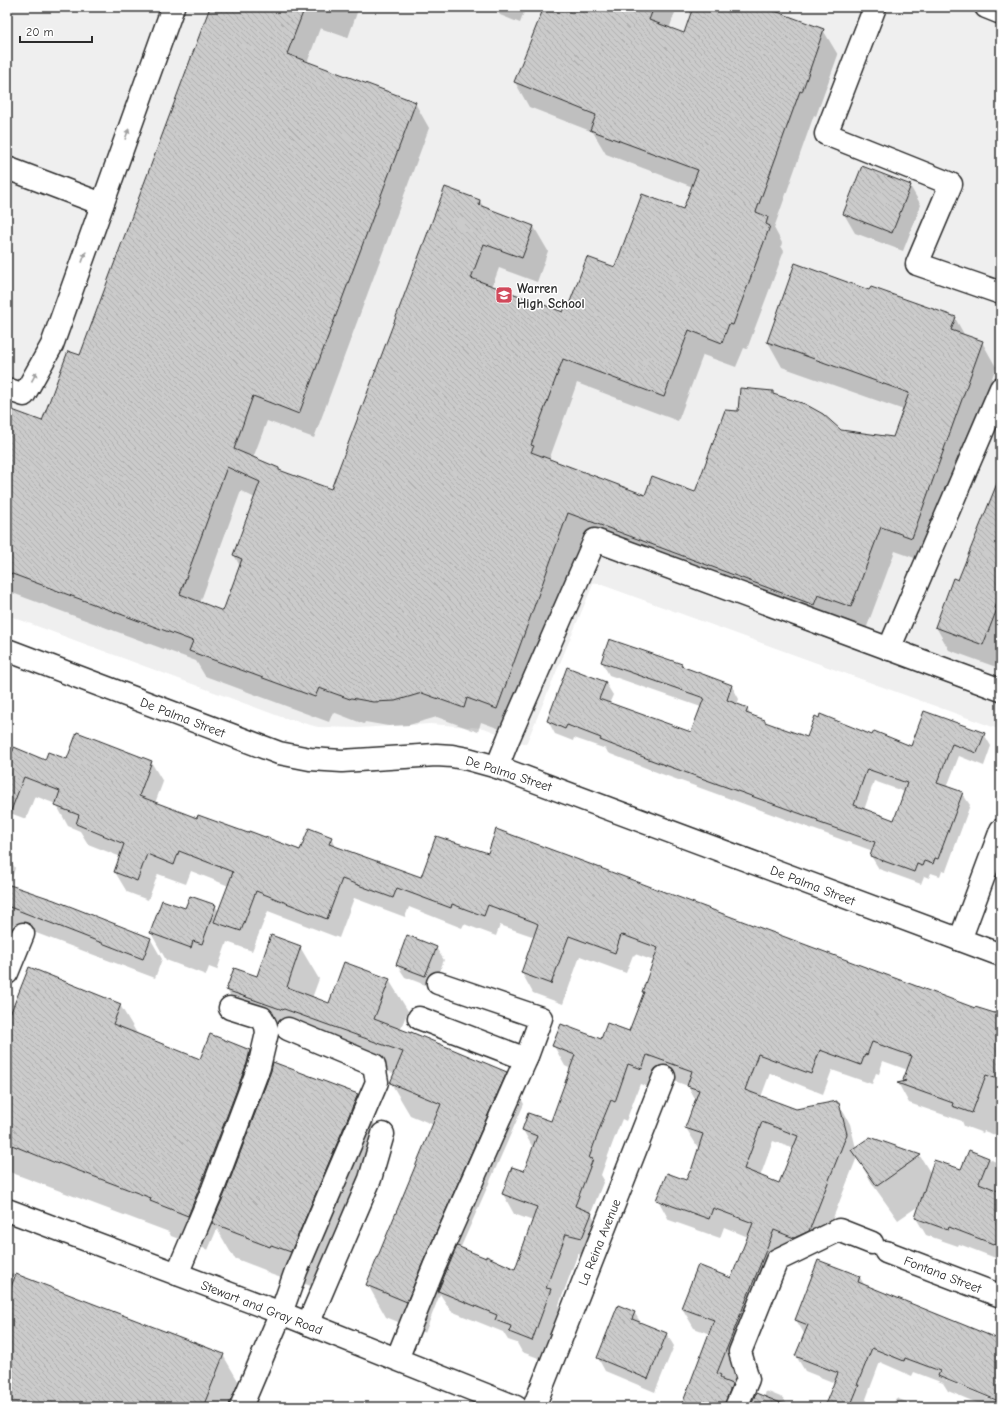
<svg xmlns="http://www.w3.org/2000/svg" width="1008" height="1414" viewBox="0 0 1008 1414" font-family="'Comic Neue',sans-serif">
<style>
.built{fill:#efefef}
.shadow{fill:#0003;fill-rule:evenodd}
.building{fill:url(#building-back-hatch);stroke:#2b2b2b;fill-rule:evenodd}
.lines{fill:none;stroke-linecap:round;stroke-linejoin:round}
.minor-casing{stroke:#2b2b2b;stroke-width:25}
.major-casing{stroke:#2b2b2b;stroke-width:25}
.minor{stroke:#fff;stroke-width:22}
.major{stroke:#fff;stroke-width:22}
.oneway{fill:#a0a0a0}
.labels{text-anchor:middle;stroke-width:3;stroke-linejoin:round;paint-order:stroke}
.poi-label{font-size:13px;font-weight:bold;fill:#2b2b2b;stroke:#fff;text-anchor:start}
.street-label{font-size:13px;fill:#2b2b2b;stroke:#fff}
</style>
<defs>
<pattern id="building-back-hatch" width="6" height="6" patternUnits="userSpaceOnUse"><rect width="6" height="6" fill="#cbcbcb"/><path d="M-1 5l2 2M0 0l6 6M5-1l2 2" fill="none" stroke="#aeaeae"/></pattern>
</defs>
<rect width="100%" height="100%" fill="#fff"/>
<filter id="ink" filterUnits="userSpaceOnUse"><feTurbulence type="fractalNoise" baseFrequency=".025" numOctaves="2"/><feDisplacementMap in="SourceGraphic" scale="8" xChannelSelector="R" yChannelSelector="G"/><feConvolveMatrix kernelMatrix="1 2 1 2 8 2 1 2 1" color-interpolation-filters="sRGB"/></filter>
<g filter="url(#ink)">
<polygon class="built" points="7,7 1001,7 1001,730 594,582 526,744 484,728 430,724 358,728 318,727 281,717 7,615"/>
<g class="shadow">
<path d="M238,7H359L348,38L320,28L307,63L415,103L429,128L314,438L267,421L253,458L279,469L280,471L332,491L480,201L484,208L534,227L548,251L537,282L499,268L492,287L564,314L684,211L693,187L606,154L593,132L529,107L515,82L545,7H677L669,29L684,34L694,7H761L823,30L838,55L816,116L814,115L774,228L782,243L781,246L784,251L747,349L744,348L736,367L703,355L678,421L577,383L549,460L646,496L696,493L739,412L772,392L774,396L840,431L894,438L904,410L782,367L768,342L870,291L955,318L965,336L982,342L996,367L926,562L895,551L865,632L828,629L582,537L511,733L481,722L478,732L437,717L409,725L388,726L365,722L364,724L333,712L329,722L205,676L196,661L7,591V409L42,422L81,357ZM241,491L255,498L234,555L240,566L224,612L200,603Z"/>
<polygon points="495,7 526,7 520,23 500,15"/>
<polygon points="910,186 921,205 903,251 855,233 844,214"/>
<polygon points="1001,476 1001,654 996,667 949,650 936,627 959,581"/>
<path d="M602,662L681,664L684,669L732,686L739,699L737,705L747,709L751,716L765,721L766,724L808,739L873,736L911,747L984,734L991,746L984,766L959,756L947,787L962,793L970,805L946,871L942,870L940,876L931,873L929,878L924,876L921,884L879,869L871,856L873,851L659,773L608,753L606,749L574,738L573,741L555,734L548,721L605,682L613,695L609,704L692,733L701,707L609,675ZM874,781L905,792L895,821L864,810Z"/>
<path d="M7,750L46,761L151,762L163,782L155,803L198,819L301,852L331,838L337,848L421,879L974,1009L1001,1018V1137L984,1131L983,1133L964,1126L962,1121L909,1103L898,1083L905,1082L904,1080L908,1070L883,1061L879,1074L876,1073L872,1084L832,1070L823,1094L770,1073L761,1097L796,1110L839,1104L850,1124L856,1148L870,1138L920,1156L931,1174L962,1170L970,1151L1001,1164V1260L959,1244L958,1246L926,1235L916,1218L920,1205L898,1220L873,1185L857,1157L820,1251L785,1250L732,1385L743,1405L742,1407H682L710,1334L694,1328L682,1308L732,1279L748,1237L724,1227L720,1238L669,1220L658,1200L687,1181L699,1149L686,1128L696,1100L688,1086L658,1075L653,1089L640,1084L626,1121L622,1119L613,1142L601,1175L604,1180L591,1213L603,1234L594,1258L578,1253L559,1305L562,1310L544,1360L522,1352L517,1343L508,1340L503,1332L451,1311L440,1294L425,1333L386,1317L368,1285L434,1125L410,1115L391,1083L395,1074L302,1040L301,1042L246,1021L227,990L257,977L300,947L319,979L312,998L330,1004L389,980L408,1011L400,1030L506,1072L524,1104L460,1249L515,1270L533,1221L514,1214L503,1194L524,1172L533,1148L523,1130L552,1123L571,1069L565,1066L554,1046L602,1041L630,1033L644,994L643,991L654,961L635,954L634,956L633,955L626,973L580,956L563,1004L533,993L522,973L535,937L500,925L496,936L464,924L462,928L409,907L405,917L354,898L339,938L268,911L252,951L227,942L217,970L209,967L206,975L166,960L151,933L162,901L186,910L215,906L219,912L229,886L191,871L186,884L158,874L148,900L127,892L115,872L121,857L88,844L80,831L68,826L56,804L35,796L26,819L10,813V814L7,813ZM773,1141L794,1149L780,1185L760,1177Z"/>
<polygon points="7,854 15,868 9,886 150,938 162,959 155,978 7,922"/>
<polygon points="436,948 444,960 433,988 405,977 397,965"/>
<polygon points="120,1005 138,1035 201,1060 250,1050 268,1082 357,1095 378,1130 311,1286 291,1279 290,1281 267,1273 265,1270 234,1258 217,1229 208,1250 171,1236 169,1232 7,1171 7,1025"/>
<polygon points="7,1272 223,1355 241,1386 233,1407 7,1407"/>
<polygon points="859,1276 865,1286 1001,1341 1001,1401 943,1377 943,1379 1001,1403 1001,1407 987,1407 948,1391 943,1383 914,1372 912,1376 880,1362 866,1399 867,1401 865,1407 825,1407 835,1383 805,1371 796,1356 805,1335 796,1320"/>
<polygon points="634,1312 641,1323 666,1333 674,1346 655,1392 605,1371 598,1358"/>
<polygon points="766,1391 783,1398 789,1407 751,1407 764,1398"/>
<polygon points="896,1398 917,1406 918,1407 892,1407"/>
<polygon points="310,1401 325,1407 298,1407 300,1402 308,1405"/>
</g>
<g class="building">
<path d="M210,7H305L287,54L416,102L299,414L253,396L234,449L279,468V470L331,489L445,187L480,200L479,205L534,226L522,258L484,244L471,278L563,312L566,306L568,307L587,257L615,267L642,194L683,209L698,170L590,130L596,115L514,82L544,7H654L649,20L684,33L693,7H764L824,29L802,92L800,91L756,212L768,217L766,224L770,226L733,325L729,324L722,343L689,330L664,397L563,359L531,445L534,446L531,452L645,495L652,476L695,492L725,410L738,411L740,388L773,391V394L805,404L823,414L841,430L893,437L909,393L767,342L795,263L869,290L871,287L956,317L951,330L983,341L912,538L881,527L851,607L818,595L814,605L568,513L497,709L467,698L464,708L422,693L395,701L373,702L351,698L350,699L319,688L315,697L189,651L193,641L7,572V408L42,421L68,351L80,355ZM227,467L260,482L233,555L242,559L223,611L180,594Z"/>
<polygon points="862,166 911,185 892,233 843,214"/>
<polygon points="1000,476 1001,591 995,608 997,609 983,645 935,627 953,578 958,580"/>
<path d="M609,639L682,664L681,666L732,685L727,700L748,708L746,713L765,720V722L807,737L815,716L819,718L820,714L872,735L874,731L911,746L924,711L985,733L977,753L952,744L937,783L963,792L938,859L935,858L933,864L924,861L922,866L917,864L914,872L870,856L875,842L817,822L818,820L651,760L600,740L601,738L567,725L565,729L547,721L567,667L606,682L599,699L691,732L704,698L601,662ZM867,769L907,783L894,820L854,805Z"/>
<path d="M77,732L152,761L139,796L197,818L198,815L248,833L249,831L300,850L309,828L332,837L329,844L421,877L436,836L488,853L496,829L975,1008V1007L1001,1015V1080L986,1075L972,1113L952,1106L953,1103L897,1083L906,1081L903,1080L912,1056L872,1042L867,1055L865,1054L861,1065L820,1050L811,1074L758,1054L745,1090L796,1109L837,1101V1103H839L847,1134L809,1231L794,1238L774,1230L717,1373L721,1375L720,1377L722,1378V1380L732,1384L724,1407H681L714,1320L681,1308L698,1265L731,1278L753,1223L713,1208L709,1219L656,1200L667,1173L686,1180L690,1171H691L703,1134L685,1128L699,1090L687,1086L692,1071L647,1055L642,1069L628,1064L615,1102L611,1100L602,1122L589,1158L593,1159L575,1206L592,1213L582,1238L566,1234L546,1288L551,1289L532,1341L509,1332L511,1326L495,1320L497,1315L438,1291L457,1246L486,1258V1256L515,1269L537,1207L502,1194L512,1167L524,1171L537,1136L522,1130L528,1113L551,1121L575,1055L552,1046L561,1024L601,1039L607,1023L629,1031L644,992H642L658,948L623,935V936L621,935L615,953L569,936L551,984L521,973L538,924L534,922L488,905L484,916L452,904L451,908L397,888L393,898L342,879L327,919L256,891L241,931L214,922L233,872L179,851L174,865L147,854L137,881L114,872L124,844L76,824L79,815L55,806L60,791L24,777L9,816L7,815V749L13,751L14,747L45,760L48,752L67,759ZM762,1122L798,1136L779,1183L744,1169Z"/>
<polygon points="7,884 54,900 151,938 143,959 7,906"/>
<polygon points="190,896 216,905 202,944 193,941 191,948 150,933 162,900 185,908"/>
<polygon points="271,935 301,946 287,987 329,1003 344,962 390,979 374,1019 411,1033 411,1032 507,1072 423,1262 407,1302 366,1285 441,1104 390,1083 403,1052 284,1009 283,1010 226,990 234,968 257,976"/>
<polygon points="407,935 437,947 425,976 396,965"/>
<polygon points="29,967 121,1004 113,1024 200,1059 210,1034 250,1050 247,1063 201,1184 188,1216 150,1201 151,1198 58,1163 58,1164 7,1143 7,1022"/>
<polygon points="273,1062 358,1094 291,1252 271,1245 270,1247 246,1238 246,1236 212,1223 225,1193 271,1071"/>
<polygon points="870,1137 921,1155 877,1186 851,1150"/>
<polygon points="969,1150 989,1158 979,1183 1001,1192 1001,1247 949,1227 948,1230 915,1218 934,1160 961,1169"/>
<polygon points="818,1260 860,1276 858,1282 1001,1340 1001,1402 938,1376 940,1371 905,1358 904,1361 872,1348 857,1385 859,1385 850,1407 824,1407 838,1373 795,1356 808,1325 795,1320"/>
<polygon points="16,1274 224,1354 203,1407 7,1407 7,1297"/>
<polygon points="618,1305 635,1312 632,1319 667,1333 648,1379 597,1358"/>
<polygon points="756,1393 788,1406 788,1407 750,1407"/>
</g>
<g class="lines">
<g class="minor-casing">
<g id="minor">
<polyline points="875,7 826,134 951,184 917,264 1001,293"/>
<polyline points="986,7 1001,13"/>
<polyline points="7,168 102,204"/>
<polyline points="7,389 24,395 52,345 173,7"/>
<polyline points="889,649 1001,388"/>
<polyline points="7,650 279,753 310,759 342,761 436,755 452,756 468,759 497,767 1001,955"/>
<polyline points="497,767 509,737 595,540 1001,690"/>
<polyline points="960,940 1001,830"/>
<polyline points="7,973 23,934"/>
<polyline points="438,983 541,1018 526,1059"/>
<polyline points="886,1252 1001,1296"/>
<polyline points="177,1274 213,1189 259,1067 267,1033 266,1026 262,1018 230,1008"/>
<polyline points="308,1324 370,1179 383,1134"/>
<polyline points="397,1359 434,1267 526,1059 419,1018"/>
<polyline points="241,1407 281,1313 296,1271 377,1082 374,1065 288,1029"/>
<polyline points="534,1407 664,1077"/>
<polyline points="736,1407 748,1379 740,1352 777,1260 839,1230 872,1243"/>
</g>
</g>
<g class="major-casing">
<polyline id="major" points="7,1210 281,1313 516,1407"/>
</g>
<use href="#minor" class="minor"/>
<use href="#major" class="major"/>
</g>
<defs><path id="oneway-solid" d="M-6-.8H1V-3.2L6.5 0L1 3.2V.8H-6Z"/></defs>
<g class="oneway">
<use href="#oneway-solid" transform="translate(127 134) rotate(-70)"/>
<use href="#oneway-solid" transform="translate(84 257) rotate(-70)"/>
<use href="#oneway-solid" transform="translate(34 377) rotate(-61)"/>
</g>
</g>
<defs>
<g id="school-square" transform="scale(0.9)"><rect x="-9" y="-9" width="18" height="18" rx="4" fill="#d1495b" stroke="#fff"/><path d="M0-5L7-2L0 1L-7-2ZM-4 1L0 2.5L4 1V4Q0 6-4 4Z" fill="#fff"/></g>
</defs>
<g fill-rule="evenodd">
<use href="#school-square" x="504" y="295"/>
</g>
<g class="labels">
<g class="poi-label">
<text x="517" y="293">Warren<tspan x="517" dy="15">High School</tspan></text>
</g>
<g class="street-label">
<text transform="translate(183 717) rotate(21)" y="5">De Palma Street</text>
<text transform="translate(509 773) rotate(18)" y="5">De Palma Street</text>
<text transform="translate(813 885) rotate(21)" y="5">De Palma Street</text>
<text transform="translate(599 1242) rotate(-68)" y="5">La Reina Avenue</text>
<text transform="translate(943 1274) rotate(21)" y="5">Fontana Street</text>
<text transform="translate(262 1307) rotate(21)" y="5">Stewart and Gray Road</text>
</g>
</g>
<rect width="1008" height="1414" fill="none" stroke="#fff" stroke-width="24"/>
<rect x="12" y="12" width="984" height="1390" fill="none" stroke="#2b2b2b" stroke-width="1.5" filter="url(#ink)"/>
<path d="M20 36v6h72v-6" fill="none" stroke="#2b2b2b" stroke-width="2"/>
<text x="26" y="36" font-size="12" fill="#2b2b2b" stroke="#ffffff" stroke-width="3" paint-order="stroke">20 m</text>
</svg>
